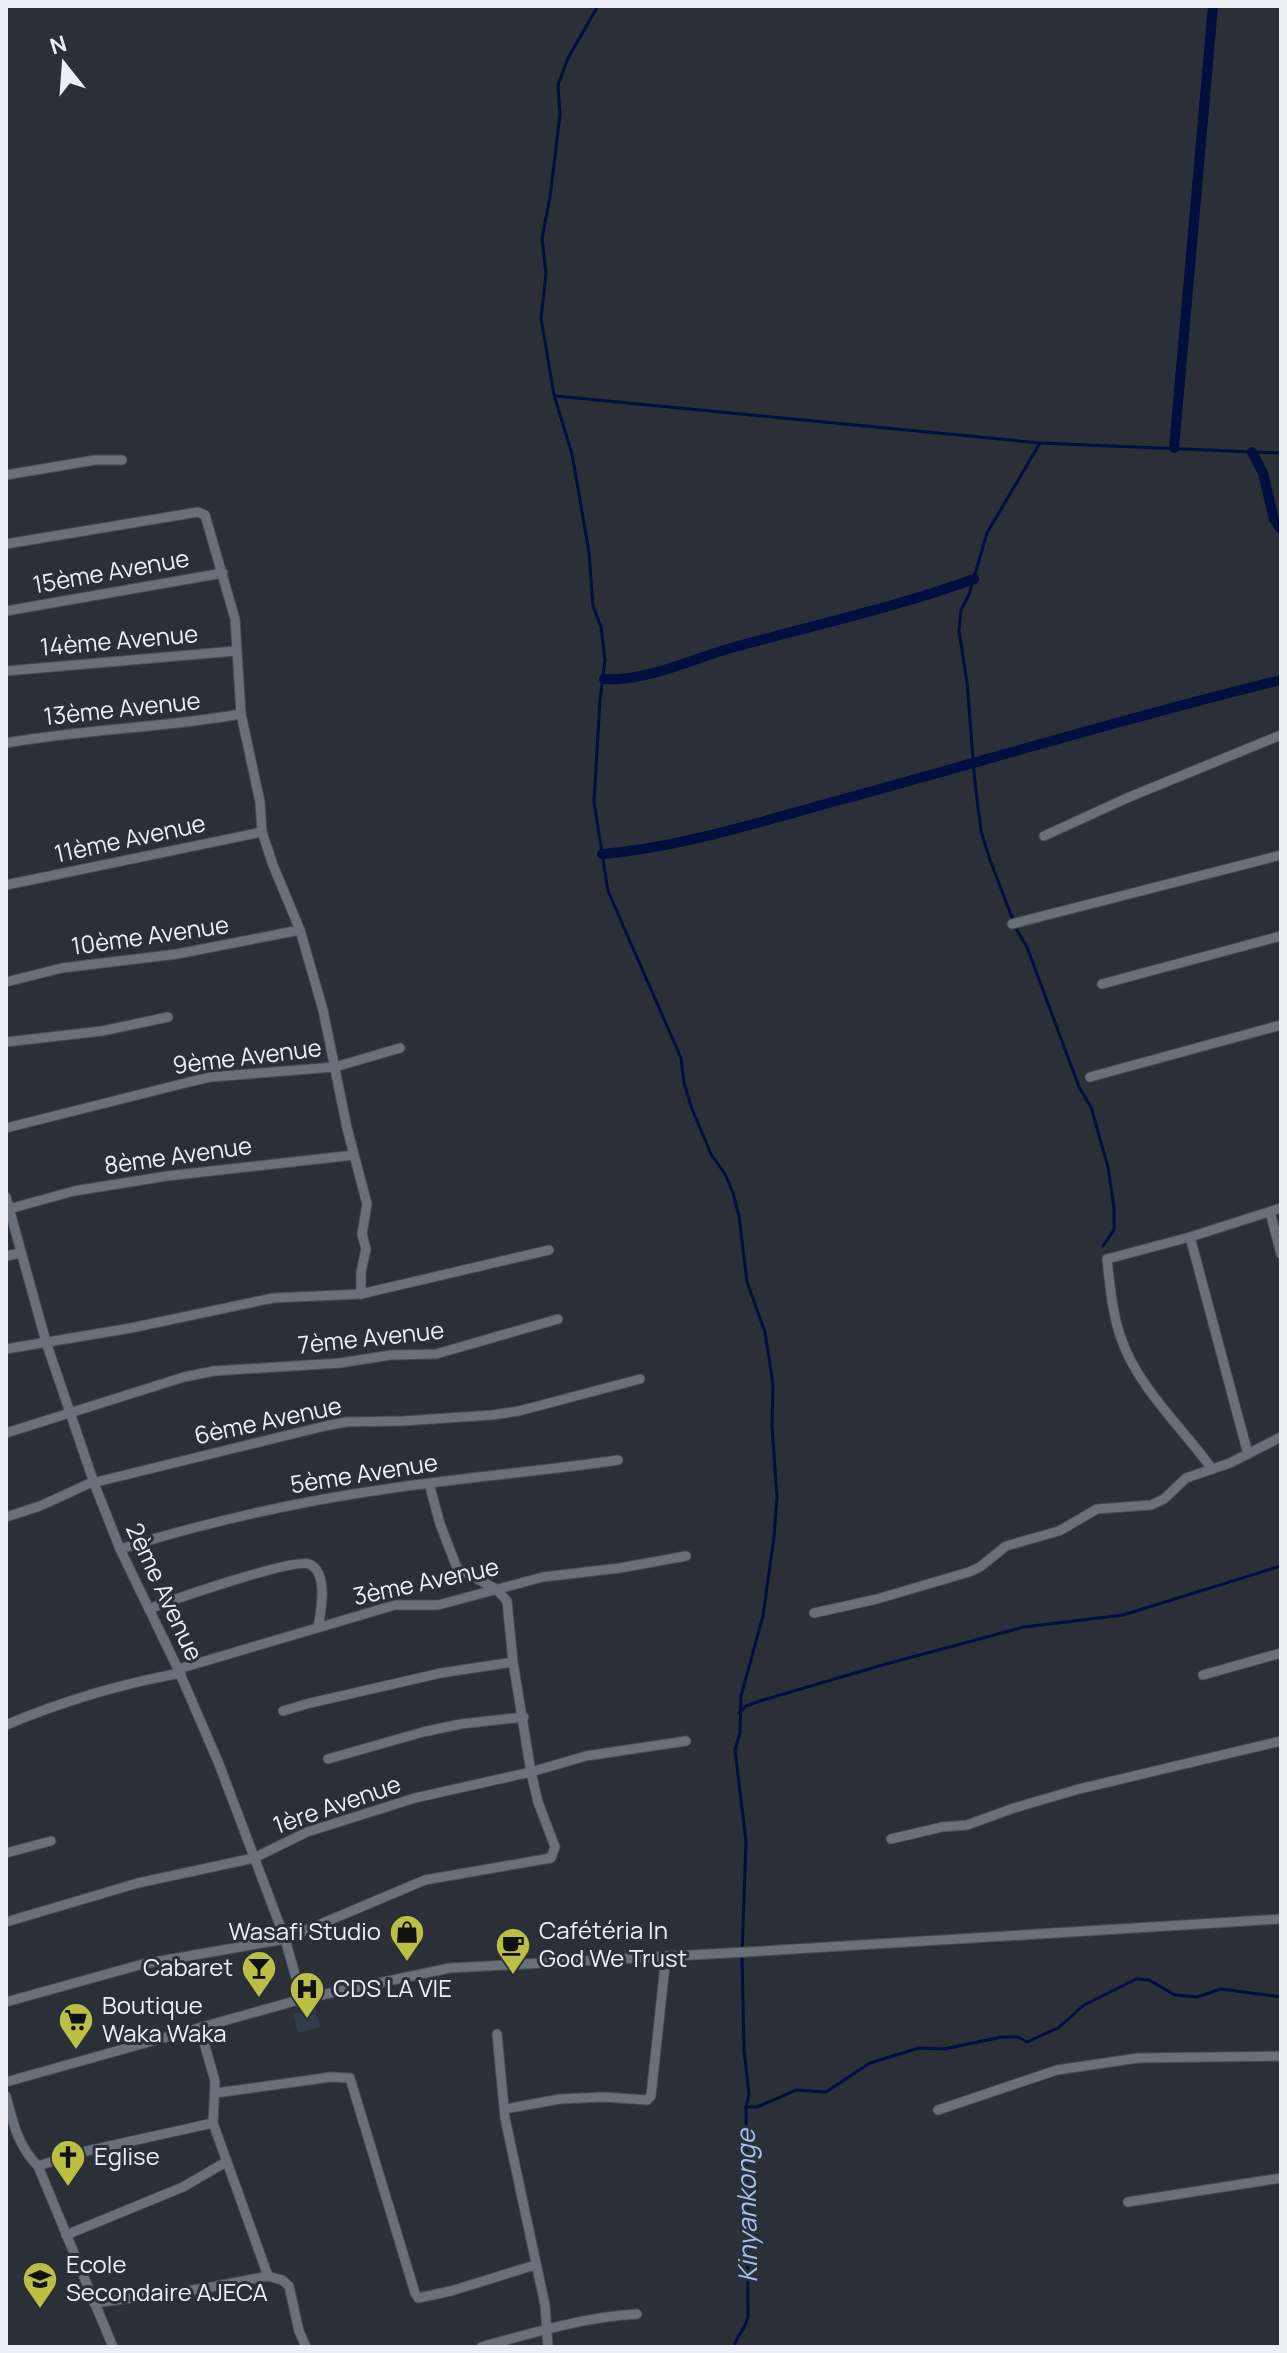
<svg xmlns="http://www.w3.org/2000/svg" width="1287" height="2353" viewBox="0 0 1287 2353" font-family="Manrope,sans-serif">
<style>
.built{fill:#333b49}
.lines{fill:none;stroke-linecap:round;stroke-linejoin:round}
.stream{stroke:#000f3e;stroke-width:3}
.canal{stroke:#000f3e;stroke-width:10}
.street-casing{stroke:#464b53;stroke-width:11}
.street{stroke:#6a707a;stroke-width:9}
.labels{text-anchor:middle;stroke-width:6;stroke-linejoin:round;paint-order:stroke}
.street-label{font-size:24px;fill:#ecf0f6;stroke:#2a2f38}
.poi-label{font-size:24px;fill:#ecf0f6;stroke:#2a2f38;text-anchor:start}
.water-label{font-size:26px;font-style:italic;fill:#a5c0f0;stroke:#2a2f38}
</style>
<rect width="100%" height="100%" fill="#2a2f38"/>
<polygon class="built" points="315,2008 320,2027 298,2033 293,2014"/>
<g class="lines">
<g class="stream">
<polyline points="598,6 568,58 558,85 560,115 550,197 542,238 546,274 541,318 554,395 572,454 589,552 593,606 601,627 605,660 600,700 594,802 608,891 681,1058 684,1083 692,1109 711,1154 725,1174 733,1193 739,1216 747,1282 765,1332 773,1384 772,1427 777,1497 774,1537 763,1616 741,1696 740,1733 735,1750 746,1841 742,1954 744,2050 749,2094 746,2107"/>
<polyline points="556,396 1040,443 1281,453"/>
<polyline points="1040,443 987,533 969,595 961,610 959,631 967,682 975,783 981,831 990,860 1017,930 1027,947 1079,1087 1091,1107 1108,1167 1114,1208 1114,1230 1103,1246"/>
<polyline points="739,1713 746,1706 763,1700 886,1664 1024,1627 1123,1615 1281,1566"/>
<path d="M734,2347C737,2334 746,2330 748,2315L746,2107H757L796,2090L826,2092L870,2063L919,2048L944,2049L1002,2037H1018L1027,2042L1058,2028L1084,2005L1136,1979L1149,1980L1175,1995L1197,1997L1221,1989L1281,1997"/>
</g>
<g class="canal">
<polyline points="1174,448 1213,6"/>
<polyline points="1252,452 1263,473 1274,519 1281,529"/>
<path d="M604,679C644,682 689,660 728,649C809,626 894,608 974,579"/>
<path d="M602,854C683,847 762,821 840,800C987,760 1133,716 1281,680"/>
</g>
<g class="street-casing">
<g id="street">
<polyline points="6,475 95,460 122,460"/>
<polyline points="6,544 198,512 205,515 235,619 241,714 260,802 262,832 273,865 300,930 323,1010 347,1128 367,1204 362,1234 366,1249 361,1272 361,1294 273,1298 131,1328 6,1349"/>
<polyline points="6,611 223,573"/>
<polyline points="6,671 235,651"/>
<path d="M6,743C84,729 163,728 241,714"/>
<polyline points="1044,836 1127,798 1281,735"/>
<polyline points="6,885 262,832"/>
<polyline points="1012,924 1281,855"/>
<polyline points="6,982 62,968 177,954 300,930"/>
<polyline points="1102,984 1281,936"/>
<polyline points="6,1042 102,1031 168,1017"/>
<polyline points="1090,1077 1281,1025"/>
<polyline points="6,1128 189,1082 211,1077 335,1067 400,1048"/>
<polyline points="6,1197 46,1342 94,1483 120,1549 178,1669 219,1764 285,1939 302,1999"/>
<polyline points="9,1209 74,1191 167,1176 354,1155"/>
<polyline points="1270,1212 1281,1254"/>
<polyline points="1190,1237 1248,1454"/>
<polyline points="6,1256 21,1253"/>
<polyline points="361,1294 549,1250"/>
<polyline points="6,1433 184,1377 214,1371 340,1363 391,1355 436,1354 558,1319"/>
<path d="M1212,1469C1182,1427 1138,1388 1121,1338C1112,1313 1110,1285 1107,1259L1190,1237L1281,1208"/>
<polyline points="6,1517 40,1506 88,1484 325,1426 346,1422 403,1421 492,1415 519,1411 640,1379"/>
<path d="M120,1549C210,1521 300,1501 393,1488C468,1477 543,1471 618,1460"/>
<path d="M149,1609C172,1600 293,1558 309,1564C329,1572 321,1612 318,1627"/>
<polyline points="814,1613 877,1599 969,1572 980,1567 1006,1546 1059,1531 1097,1509 1151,1505 1164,1499 1186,1478 1230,1463 1281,1437"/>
<polyline points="178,1669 395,1605 438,1605 543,1577 620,1568 686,1556"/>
<polyline points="1203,1675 1281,1653"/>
<polyline points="283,1711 306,1704 441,1673 513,1662"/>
<path d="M6,1725C63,1701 120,1684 181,1673"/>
<polyline points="328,1759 423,1732 461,1724 524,1717"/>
<polyline points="891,1839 942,1827 967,1825 1014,1808 1079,1789 1281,1741"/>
<polyline points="6,1853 51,1841"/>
<polyline points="6,1922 138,1883 254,1858 307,1832 415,1798 531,1772 586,1756 686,1741"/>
<polyline points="6,2002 143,1964 285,1939 425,1880 551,1858 555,1847 538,1802 531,1772 513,1662 507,1601 496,1589 457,1568 440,1524 429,1483"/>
<polyline points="200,2029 215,2081 213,2123 268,2276"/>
<polyline points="497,2034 505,2118 545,2305 548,2347"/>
<polyline points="6,2082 302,1999 450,1968 747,1952 1281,1919"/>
<polyline points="216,2093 331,2077 350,2078 415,2293 418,2298 451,2291 535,2265"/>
<path d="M6,2096C13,2123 18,2146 38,2166L113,2347"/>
<polyline points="505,2109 560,2099 604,2097 647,2100 651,2096 666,1956"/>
<polyline points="938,2110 1057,2070 1138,2058 1281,2056"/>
<polyline points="38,2166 82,2152 213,2123"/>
<polyline points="1128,2202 1281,2178"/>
<polyline points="66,2235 183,2187 226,2162"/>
<polyline points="94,2303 207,2288 268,2276 282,2280 289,2286 299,2331 306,2347"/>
<path d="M481,2347C532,2333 584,2317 637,2314"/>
</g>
</g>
<use href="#street" class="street"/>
</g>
<defs>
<g id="shop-pin" transform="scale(1.8)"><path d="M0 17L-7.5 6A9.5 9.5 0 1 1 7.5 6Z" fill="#bbc045" stroke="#2a2f38"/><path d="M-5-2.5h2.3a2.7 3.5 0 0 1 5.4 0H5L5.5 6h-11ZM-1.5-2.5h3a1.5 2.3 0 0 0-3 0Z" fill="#111"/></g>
<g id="cafe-pin" transform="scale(1.8)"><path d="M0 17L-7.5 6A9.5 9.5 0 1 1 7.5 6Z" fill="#bbc045" stroke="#2a2f38"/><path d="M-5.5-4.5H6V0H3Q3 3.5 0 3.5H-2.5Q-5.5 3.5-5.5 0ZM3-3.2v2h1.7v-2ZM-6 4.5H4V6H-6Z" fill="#111"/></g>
<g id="bar-pin" transform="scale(1.8)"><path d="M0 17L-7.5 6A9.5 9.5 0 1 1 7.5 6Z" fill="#bbc045" stroke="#2a2f38"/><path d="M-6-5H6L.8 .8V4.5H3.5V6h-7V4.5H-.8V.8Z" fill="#111"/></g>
<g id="hospital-pin" transform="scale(1.8)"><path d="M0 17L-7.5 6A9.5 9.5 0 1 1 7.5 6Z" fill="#bbc045" stroke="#2a2f38"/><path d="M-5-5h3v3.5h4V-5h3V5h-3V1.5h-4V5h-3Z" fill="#111"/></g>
<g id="supermarket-pin" transform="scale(1.8)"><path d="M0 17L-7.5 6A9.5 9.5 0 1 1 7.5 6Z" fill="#bbc045" stroke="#2a2f38"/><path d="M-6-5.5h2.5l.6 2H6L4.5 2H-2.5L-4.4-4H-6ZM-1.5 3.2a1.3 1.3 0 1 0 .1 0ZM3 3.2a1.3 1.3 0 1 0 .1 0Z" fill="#111"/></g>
<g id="church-pin" transform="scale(1.8)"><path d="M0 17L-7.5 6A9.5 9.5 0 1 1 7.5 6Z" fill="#bbc045" stroke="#2a2f38"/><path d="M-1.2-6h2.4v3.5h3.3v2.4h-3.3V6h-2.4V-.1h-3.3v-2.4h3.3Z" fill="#111"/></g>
<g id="school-pin" transform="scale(1.8)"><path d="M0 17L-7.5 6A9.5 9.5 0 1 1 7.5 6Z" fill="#bbc045" stroke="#2a2f38"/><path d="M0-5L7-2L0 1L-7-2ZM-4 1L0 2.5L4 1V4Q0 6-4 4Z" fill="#111"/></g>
</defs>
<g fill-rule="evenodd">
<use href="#shop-pin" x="407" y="1932"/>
<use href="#cafe-pin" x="513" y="1945"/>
<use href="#bar-pin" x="259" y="1968"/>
<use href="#hospital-pin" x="307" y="1989"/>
<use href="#supermarket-pin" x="76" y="2020"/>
<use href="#church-pin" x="68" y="2157"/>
<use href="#school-pin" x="40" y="2279"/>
</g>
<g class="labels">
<g class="street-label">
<text transform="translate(111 572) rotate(-10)" y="8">15ème Avenue</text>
<text transform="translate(119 641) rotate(-5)" y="8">14ème Avenue</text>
<text transform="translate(122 709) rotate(-6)" y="8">13ème Avenue</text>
<text transform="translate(130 839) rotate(-12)" y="8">11ème Avenue</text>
<text transform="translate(150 936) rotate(-8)" y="8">10ème Avenue</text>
<text transform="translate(247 1057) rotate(-7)" y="8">9ème Avenue</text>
<text transform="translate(178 1156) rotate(-8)" y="8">8ème Avenue</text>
<text transform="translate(371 1338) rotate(-6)" y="8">7ème Avenue</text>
<text transform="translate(268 1421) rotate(-12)" y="8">6ème Avenue</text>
<text transform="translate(364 1474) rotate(-9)" y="8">5ème Avenue</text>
<text transform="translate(426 1582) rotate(-12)" y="8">3ème Avenue</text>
<text transform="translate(164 1592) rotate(65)" y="8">2ème Avenue</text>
<text transform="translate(337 1805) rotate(-19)" y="8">1ère Avenue</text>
</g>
<g class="poi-label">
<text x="539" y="1939">Cafétéria In<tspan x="539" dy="28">God We Trust</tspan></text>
<text x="381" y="1940" text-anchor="end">Wasafi Studio</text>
<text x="233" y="1976" text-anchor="end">Cabaret</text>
<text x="333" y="1997">CDS LA VIE</text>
<text x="102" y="2014">Boutique<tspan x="102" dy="28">Waka Waka</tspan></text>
<text x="94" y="2165">Eglise</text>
<text x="66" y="2273">Ecole<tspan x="66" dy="28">Secondaire AJECA</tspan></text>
</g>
<g class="water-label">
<text transform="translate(747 2206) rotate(-91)" y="9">Kinyankonge</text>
</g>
</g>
<rect width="1287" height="2353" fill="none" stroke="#ecf0f6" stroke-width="16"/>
<g transform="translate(64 64) rotate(343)" stroke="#2a2f38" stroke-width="6" paint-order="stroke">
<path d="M0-6L14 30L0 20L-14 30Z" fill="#ecf0f6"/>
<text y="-12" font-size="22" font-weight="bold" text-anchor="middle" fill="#ecf0f6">N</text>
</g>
</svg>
